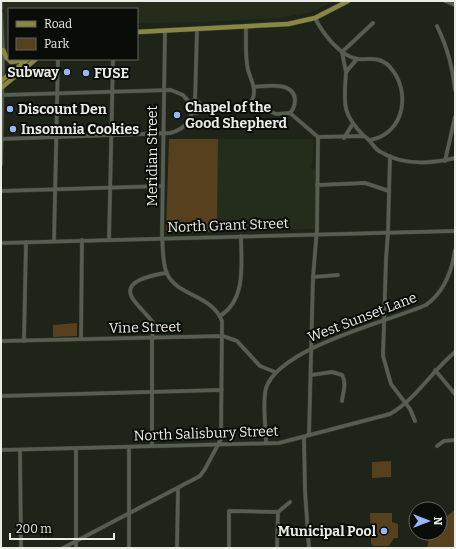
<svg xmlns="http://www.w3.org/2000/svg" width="456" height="549" viewBox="0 0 456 549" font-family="Bitter,serif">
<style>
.built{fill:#242d1b}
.green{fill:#57401e}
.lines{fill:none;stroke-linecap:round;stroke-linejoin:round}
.minor-casing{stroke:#3a3e36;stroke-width:4.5}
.major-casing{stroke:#3a3e36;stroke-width:5.5}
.minor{stroke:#565e50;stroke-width:3.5}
.major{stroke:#8a8643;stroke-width:4.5}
.poi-dot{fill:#97b6fd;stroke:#0a0c07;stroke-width:1.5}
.labels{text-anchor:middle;stroke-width:4;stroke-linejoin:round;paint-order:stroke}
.poi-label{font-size:14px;font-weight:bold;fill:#e9ede5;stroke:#0a0c07;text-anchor:start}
.street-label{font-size:14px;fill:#e9ede5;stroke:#0a0c07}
</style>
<rect width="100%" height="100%" fill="#1e2418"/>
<g class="built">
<polygon points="1,1 336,1 311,12 281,18 201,22 137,23 137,9 9,9 9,57 1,58"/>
<polygon points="218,139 313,139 313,161 311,168 315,171 315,229 217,232"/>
</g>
<g class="green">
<polygon points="169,139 218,139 217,232 166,233"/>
<polygon points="77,323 77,336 53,337 53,325"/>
<polygon points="391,461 391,477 372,478 372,462"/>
<polygon points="455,510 455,548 427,548 430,533 440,533 440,521"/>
<polygon points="370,513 392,513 392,522 398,524 398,538 394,538 389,546 373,546 371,543"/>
</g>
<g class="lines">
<g class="minor-casing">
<g id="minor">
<polyline points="445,1 455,5"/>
<polyline points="1,9 1,1"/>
<polyline points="1,12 3,50 1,164"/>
<path d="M315,18C322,32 340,57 358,59C370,60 379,56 389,66C412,90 405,134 370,140"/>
<path d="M437,26C448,49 452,66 455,90"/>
<path d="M357,59L346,72C344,103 341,113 364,136"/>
<polyline points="346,72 342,52 373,23"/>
<path d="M254,87C266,86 293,81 295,99C295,104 294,109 290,113"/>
<polyline points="2,95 171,90 183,95 190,103"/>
<circle cx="195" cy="107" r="6"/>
<polyline points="195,101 197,30"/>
<path d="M251,103L276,114L290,113L318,137L364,136C371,140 373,147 379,151C402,166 430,164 455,158"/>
<path d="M202,108C219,111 254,117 254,91C254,84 250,77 248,70C245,56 246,41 246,27"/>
<polyline points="344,138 352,125"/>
<path d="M1,139L170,133C182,130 188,124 192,113"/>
<polyline points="390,156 388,232 386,259 383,356 391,384 410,409 415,421"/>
<polyline points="445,161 455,117"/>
<polyline points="317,185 365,183 389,191"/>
<polyline points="1,191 163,186"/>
<polyline points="109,240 113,59"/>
<polyline points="54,241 58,59"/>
<polyline points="1,243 455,231"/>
<polyline points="313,277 338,275"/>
<path d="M220,316C247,299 241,263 241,236"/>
<polyline points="81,339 82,240"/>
<polyline points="1,341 223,336 237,341 260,366 275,372"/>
<polyline points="24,341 26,242"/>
<polyline points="435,370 455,394"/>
<path d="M311,375L332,372L342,375C347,383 343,392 342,401"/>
<polyline points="1,396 222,390"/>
<polyline points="309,435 313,277 317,229 318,137"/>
<polyline points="304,437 305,491 309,548"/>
<path d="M266,443C266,428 262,403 266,388C280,347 387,322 426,305C444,292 452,271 455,250"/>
<path d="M152,446V338L154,324C148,315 139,308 133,299C120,280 155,275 166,273"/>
<polyline points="437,446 444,441 455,440"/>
<path d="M1,450L279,443L390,414C416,399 432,371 455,352"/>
<polyline points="20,450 21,548"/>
<path d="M63,548L200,476L205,469L221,439L222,321C212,294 174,296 166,271C162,259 163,246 162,234L165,31"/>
<polyline points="76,548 76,449"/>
<polyline points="129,548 129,447"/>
<polyline points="177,548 178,488"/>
<polyline points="229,548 229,511 278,512 290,502"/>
<polyline points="277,548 278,512"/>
</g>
</g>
<g class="major-casing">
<g id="major">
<polyline points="137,32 288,24 315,18 348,1"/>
<polyline points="3,50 6,57 11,62 25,60"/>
<polyline points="1,81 28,59"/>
<polyline points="1,88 36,59"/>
</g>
</g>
<use href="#minor" class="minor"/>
<use href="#major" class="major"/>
</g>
<g class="poi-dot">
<circle cx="67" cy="72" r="4"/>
<circle cx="86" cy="73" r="4"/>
<circle cx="10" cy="109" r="4"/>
<circle cx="177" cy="115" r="4"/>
<circle cx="13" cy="129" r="4"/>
<circle cx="384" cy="531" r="4"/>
</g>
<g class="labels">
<g class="poi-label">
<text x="59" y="77" text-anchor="end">Subway</text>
<text x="94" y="78">FUSE</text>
<text x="185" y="112">Chapel of the<tspan x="185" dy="16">Good Shepherd</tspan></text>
<text x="18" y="114">Discount Den</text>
<text x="21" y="134">Insomnia Cookies</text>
<text x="376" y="536" text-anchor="end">Municipal Pool</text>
</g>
<g class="street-label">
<text transform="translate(152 156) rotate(-90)" y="5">Meridian Street</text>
<text transform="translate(228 225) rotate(-2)" y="5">North Grant Street</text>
<text transform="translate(362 317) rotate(-21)" y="5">West Sunset Lane</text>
<text transform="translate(145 327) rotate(-1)" y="5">Vine Street</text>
<text transform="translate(206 433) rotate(-2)" y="5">North Salisbury Street</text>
</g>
</g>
<rect width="456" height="549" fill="none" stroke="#e9ede5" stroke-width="4"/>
<rect x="8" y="8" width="130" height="52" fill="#0a0c07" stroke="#636660"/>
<rect x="16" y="21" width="20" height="6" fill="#8a8643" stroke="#636660"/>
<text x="44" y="28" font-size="12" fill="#e9ede5">Road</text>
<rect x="16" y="38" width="20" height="12" fill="#57401e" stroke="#636660"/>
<text x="44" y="48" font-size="12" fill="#e9ede5">Park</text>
<g transform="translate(428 521) rotate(90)"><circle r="19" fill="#0a0c07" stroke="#636660"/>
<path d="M0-3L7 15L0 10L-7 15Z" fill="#97b6fd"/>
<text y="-6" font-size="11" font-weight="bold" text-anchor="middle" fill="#e9ede5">N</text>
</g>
<path d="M10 533v6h104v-6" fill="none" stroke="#e9ede5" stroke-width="2"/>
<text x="16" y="533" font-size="12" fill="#e9ede5" stroke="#0a0c07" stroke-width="3" paint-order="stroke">200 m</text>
</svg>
